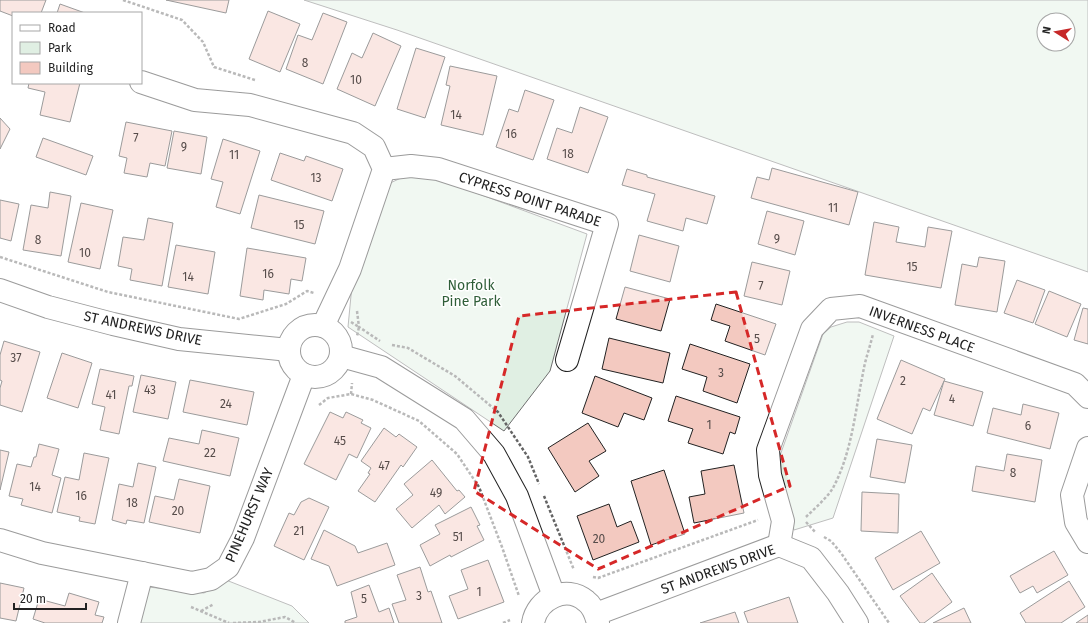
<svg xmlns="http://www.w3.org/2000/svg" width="1088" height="623" viewBox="0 0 1088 623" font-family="'Fira Sans',sans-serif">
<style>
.green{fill:#e0efe3;stroke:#6f6f6f;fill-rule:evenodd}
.building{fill:#f3c9c0;stroke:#222}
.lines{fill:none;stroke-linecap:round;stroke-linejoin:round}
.minor-casing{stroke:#222;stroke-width:24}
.path{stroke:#646464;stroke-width:2.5;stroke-dasharray:3 2;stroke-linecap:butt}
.minor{stroke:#fff;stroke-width:22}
.marked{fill:none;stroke:#d62828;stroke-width:3;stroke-dasharray:8 5;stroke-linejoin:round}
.labels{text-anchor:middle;stroke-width:3;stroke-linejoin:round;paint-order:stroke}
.number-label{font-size:12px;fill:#564c4a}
.street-label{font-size:14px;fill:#222;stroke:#fff}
.park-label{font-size:14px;fill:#2f5e38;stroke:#fff}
</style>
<rect width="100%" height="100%" fill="#fff"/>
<g class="green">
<path d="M304,0H1088V272L397,30ZM1044,20H1068V44H1044Z"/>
<polygon points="425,174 587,234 550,371 504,431 348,327 352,285 386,185 403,177"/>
<polygon points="847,322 859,322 894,336 833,518 794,530 776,467 823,334 831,327"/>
<polygon points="226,580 292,606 309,623 137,623 148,587 204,593"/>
</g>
<g class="building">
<polygon points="0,0 46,0 41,13 13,13 13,16 0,11"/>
<polygon points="166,0 229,0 226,13"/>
<polygon points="60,4 85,13 57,13"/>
<polygon points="268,11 300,24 280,72 249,59"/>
<polygon points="323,13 347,22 323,84 286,69 298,35 312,40"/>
<polygon points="373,33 401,46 375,106 337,89 352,53 362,58"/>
<polygon points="416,48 445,57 425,118 397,109"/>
<polygon points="450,66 497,76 483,135 441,125 450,86 446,85"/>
<polygon points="29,83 80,83 70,122 40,115 45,92 28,88"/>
<polygon points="525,90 554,100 533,160 496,147 509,109 518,112"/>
<polygon points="580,107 608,117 588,173 547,159 557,128 572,133"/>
<polygon points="0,118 10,129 0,149"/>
<polygon points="126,122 172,131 165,166 150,163 147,177 124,173 127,158 119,156"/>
<polygon points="174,131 207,137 201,174 167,168"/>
<polygon points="43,138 93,156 86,175 36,157"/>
<polygon points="223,139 260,151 240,214 216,207 223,182 211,179"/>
<polygon points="280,153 304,161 306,156 343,169 332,201 271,180"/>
<polygon points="772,168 858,192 849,225 751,198 757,177 769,180"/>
<polygon points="627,169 647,175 647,177 715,196 707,224 686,218 683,231 647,221 655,194 622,185"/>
<polygon points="50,192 71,196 61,256 23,250 31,205 48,208"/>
<polygon points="259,195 324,211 315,244 251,228"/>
<polygon points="0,200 19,204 11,241 0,238"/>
<polygon points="81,203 113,210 100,269 68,262"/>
<polygon points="767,211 804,221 795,255 758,244"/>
<polygon points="148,218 173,223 162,286 130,280 132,269 118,266 123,237 144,240"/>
<polygon points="874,222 899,227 896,242 925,247 928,227 952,231 941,288 865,275"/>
<polygon points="639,235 679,246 670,282 630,271"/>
<polygon points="176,245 215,252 208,294 168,287"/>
<polygon points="247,248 306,258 302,281 291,279 289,294 264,290 263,300 240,296"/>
<polygon points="979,257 1005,261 997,312 955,305 962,264 977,267"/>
<polygon points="752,262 790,271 782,305 744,296"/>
<polygon points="1017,280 1045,290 1033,323 1004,313"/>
<polygon points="625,287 670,299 661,331 616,319"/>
<polygon points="1049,291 1081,304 1067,337 1035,324"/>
<polygon points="716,304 776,324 765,355 725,341 730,326 711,320"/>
<polygon points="1083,308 1088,309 1088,344 1074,340"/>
<polygon points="609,338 670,353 663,383 602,369"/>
<polygon points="4,341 40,352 22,412 0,405 0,388 2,381 0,380 0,355"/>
<polygon points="690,344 750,364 737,403 703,391 707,377 682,369"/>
<polygon points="62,353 92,363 78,408 47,398"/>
<polygon points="901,360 945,379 930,411 923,408 912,434 877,419"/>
<polygon points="100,369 134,376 132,386 129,386 119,434 100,430 105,407 92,404"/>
<polygon points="141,375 176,382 168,419 133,412"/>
<polygon points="595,376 652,398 644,420 624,413 618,427 582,413"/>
<polygon points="190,380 254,392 247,425 183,412"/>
<polygon points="944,381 983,392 973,426 934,415"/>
<polygon points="676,396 740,417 735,434 730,432 723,454 688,443 693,429 668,421"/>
<polygon points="1023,404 1059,413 1050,449 987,433 993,408 1021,415"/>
<polygon points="330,412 343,418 346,412 363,420 361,423 371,428 357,458 349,454 336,480 304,464"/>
<polygon points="588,423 606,451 589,461 599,476 575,492 548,448"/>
<polygon points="384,428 396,437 399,434 417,447 403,467 401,465 375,502 358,491 370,474 368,473 371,468 361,461"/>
<polygon points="202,430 239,438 230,476 163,461 169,438 199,444"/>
<polygon points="877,439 912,445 905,483 870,477"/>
<polygon points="39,444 59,449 52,475 61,478 52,513 21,505 23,499 9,496 17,464 31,467 34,457 36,457"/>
<polygon points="0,450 9,452 0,490"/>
<polygon points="84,453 109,458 95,524 79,521 80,517 57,512 65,477 79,480"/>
<polygon points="1007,454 1042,460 1035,502 972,491 976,466 1004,471"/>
<polygon points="432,460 457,491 459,490 465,497 445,514 439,505 412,528 396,509 413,495 404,484"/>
<polygon points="138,463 156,467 144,523 127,520 126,524 112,520 119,484 133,487"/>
<polygon points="734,465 744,513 694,523 689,497 705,494 701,471"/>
<polygon points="664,470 685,534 651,545 631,481"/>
<polygon points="179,479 210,486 200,533 149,522 155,496 174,500"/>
<polygon points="862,492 899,494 898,533 861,531"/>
<polygon points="309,498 329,507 304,560 274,546 289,513 294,515 301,502"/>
<polygon points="609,504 617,527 631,521 639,542 593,560 577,516"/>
<polygon points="471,507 480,525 477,526 484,540 451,557 450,555 430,566 420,545 440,534 435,525"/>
<polygon points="324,530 355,546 358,553 387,543 395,565 337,586 329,566 311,559"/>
<polygon points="921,531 940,563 893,590 875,558"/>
<polygon points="1054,551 1068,575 1037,593 1033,586 1020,593 1010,576"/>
<polygon points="488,560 504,602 458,619 449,596 468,589 461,570"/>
<polygon points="420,567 428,592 431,591 442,623 399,623 392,604 406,600 397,575"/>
<polygon points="932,573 952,602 924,623 920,623 900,596"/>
<polygon points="1069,581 1085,607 1061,623 1026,623 1020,613"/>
<polygon points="0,583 24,588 16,621 0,618"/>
<polygon points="369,585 379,612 389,608 394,623 345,623 345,621 357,617 351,592"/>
<polygon points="69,593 99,602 95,615 104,617 102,623 45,623 33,619 39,599 65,606"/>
<polygon points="789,597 798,623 748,623 744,612"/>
<polygon points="964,608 971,623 933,623"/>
<polygon points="735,612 739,623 700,623"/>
<polygon points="1088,615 1088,623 1076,623"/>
</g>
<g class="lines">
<g class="minor-casing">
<g id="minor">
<polyline points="141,82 195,100 250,105 353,133 374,147 384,169 350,269 323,326"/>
<polyline points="384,169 411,166 438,169 607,224 567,360"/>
<polyline points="0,290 48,307 113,324 179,339 289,350"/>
<circle cx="315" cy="351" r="26"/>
<polyline points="341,356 381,367 464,419 494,454 517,496 554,596"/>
<polyline points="1088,448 1072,495 1076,522 1088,542"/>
<polyline points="0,540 42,553 192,583 211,579 228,567 243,538 304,375"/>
<polyline points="779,545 783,521 770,475 768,450 812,329 831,309 860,306 1075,384 1088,397"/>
<polyline points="596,614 779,545 811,558 838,593 857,623"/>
<polyline points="129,623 142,573"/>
<path d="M533,623C537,599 566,584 586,601C593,606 596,615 598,623"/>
</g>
</g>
<g class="path">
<polyline points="123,0 182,20 203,42 214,67 255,80"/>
<polyline points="0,257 108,292 239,319 286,304 307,291 314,293"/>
<polyline points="357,311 359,327 380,341"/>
<polyline points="351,322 359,327 357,336"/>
<polyline points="392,345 408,348 455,376 498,412 528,457 539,484"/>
<polyline points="351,394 352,383"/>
<polyline points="319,405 328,398 351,394 373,400 419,421 457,454 479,487 502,547 519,596"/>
<polyline points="544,496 574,570"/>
<path d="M806,517C815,508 826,499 833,488C852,452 855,412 863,373C865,360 870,347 873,334"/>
<polyline points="806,522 816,533"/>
<polyline points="824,537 831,541 841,553 889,623"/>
<polyline points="593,577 598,578 758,520"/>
<polyline points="191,607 229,623"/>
<polyline points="201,611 214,604"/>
<polyline points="233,623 259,622 285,617 296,623"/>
<polyline points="503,623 510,620"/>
</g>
<use href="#minor" class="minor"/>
</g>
<path d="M0 0H1088V623H0ZM736,292L790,486L598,569L474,491L519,316Z" fill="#fff" fill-opacity=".55" fill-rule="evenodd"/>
<path class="marked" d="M736,292L790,486L598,569L474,491L519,316Z"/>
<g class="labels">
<g class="number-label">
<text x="305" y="67">8</text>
<text x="356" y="84">10</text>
<text x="456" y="119">14</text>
<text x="511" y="138">16</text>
<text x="136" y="142">7</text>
<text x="184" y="151">9</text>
<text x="568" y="158">18</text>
<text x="234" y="159">11</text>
<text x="316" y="182">13</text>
<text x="833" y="212">11</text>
<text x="299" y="229">15</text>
<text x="777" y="243">9</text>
<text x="38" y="244">8</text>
<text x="85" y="257">10</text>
<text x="912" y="271">15</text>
<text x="268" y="278">16</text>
<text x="188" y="281">14</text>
<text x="761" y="290">7</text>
<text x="757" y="343">5</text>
<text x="16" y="362">37</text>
<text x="721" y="377">3</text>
<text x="903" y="385">2</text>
<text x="150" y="394">43</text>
<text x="111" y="399">41</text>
<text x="952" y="403">4</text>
<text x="226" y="408">24</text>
<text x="709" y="429">1</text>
<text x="1028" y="430">6</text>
<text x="340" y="445">45</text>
<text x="210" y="457">22</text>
<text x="384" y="470">47</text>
<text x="1013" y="477">8</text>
<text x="35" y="491">14</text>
<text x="436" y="497">49</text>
<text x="81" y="500">16</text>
<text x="132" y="507">18</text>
<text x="178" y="515">20</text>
<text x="299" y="535">21</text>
<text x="458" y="541">51</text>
<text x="599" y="543">20</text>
<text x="479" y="596">1</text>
<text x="419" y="600">3</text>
<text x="364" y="603">5</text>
</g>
<g class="street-label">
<text transform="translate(530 199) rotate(18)" y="5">CYPRESS POINT PARADE</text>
<text transform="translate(143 328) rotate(12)" y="5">ST ANDREWS DRIVE</text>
<text transform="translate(922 329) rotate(20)" y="5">INVERNESS PLACE</text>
<text transform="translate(249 515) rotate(-67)" y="5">PINEHURST WAY</text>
<text transform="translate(718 569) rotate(-20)" y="5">ST ANDREWS DRIVE</text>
</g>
<g class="park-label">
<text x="471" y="290">Norfolk<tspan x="471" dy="16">Pine Park</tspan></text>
</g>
</g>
<rect x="12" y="12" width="130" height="72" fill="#ffffff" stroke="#a7a7a7"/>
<rect x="20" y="25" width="20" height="6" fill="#ffffff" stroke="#a7a7a7"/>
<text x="48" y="32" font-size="12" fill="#222222">Road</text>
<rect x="20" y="42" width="20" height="12" fill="#e0efe3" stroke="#a7a7a7"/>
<text x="48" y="52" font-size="12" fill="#222222">Park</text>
<rect x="20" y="62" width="20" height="12" fill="#f3c9c0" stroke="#a7a7a7"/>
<text x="48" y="72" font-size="12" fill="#222222">Building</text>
<g transform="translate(1056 32) rotate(281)"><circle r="19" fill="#ffffff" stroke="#a7a7a7"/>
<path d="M0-3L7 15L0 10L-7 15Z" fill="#c62828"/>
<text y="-6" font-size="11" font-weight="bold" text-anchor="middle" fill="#222222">N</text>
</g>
<path d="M14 603v6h72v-6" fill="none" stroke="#222222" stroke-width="2"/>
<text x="20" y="603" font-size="12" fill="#222222" stroke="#ffffff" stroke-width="3" paint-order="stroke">20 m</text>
</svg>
